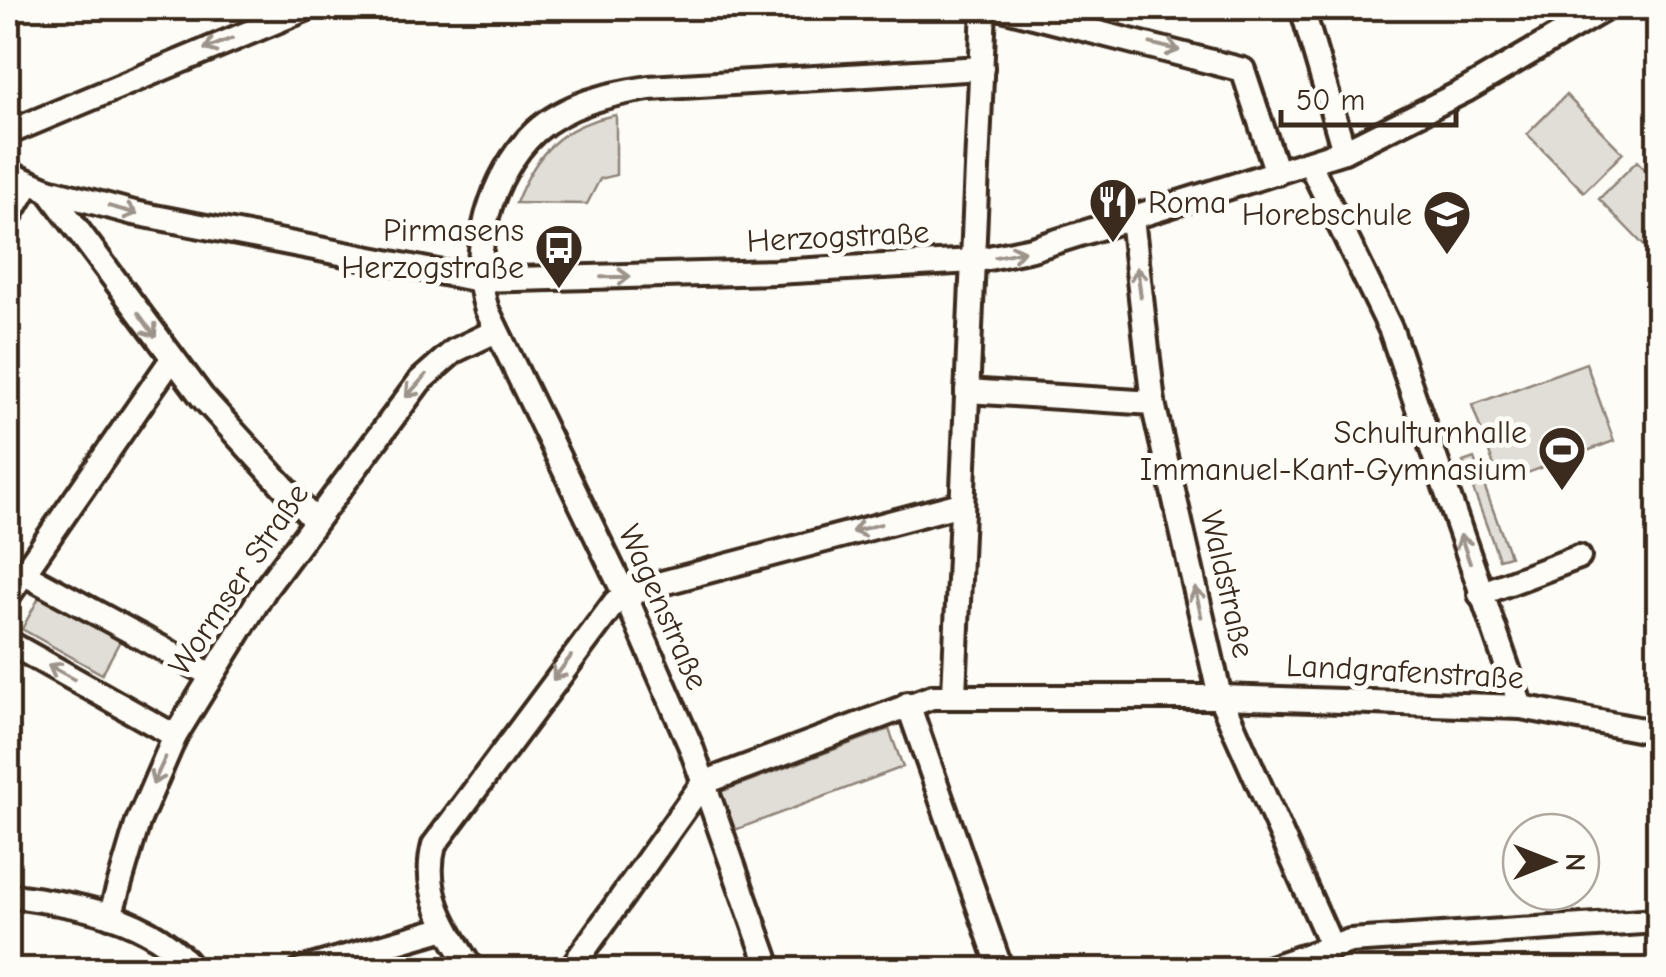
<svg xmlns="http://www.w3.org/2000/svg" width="1666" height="977" viewBox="0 0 1666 977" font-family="'Comic Neue',sans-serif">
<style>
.green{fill:#e1ded7;stroke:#8e847a;stroke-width:2.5}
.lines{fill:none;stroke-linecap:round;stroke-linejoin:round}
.minor-casing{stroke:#3b2a1e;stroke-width:30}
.minor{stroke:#fdfcf7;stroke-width:22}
.oneway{stroke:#9c938a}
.labels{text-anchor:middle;stroke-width:10;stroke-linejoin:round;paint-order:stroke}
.poi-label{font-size:32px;fill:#3b2a1e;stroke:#fdfcf7;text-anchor:end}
.street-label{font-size:32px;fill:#3b2a1e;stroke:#fdfcf7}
</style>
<rect width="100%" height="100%" fill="#fdfcf7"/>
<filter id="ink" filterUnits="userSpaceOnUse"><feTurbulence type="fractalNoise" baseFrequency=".01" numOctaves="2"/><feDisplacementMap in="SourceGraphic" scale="20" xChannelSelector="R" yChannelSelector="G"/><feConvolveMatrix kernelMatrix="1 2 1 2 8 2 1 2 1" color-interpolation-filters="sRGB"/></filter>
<g filter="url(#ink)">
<g class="green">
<polygon points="1566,95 1623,153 1584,192 1527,134"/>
<path d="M616,115V175L600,179L587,204L516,203C536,153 561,125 616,115Z"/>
<polygon points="1637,161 1658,183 1658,260 1599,199"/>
<polygon points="1586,363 1614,441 1500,483 1472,405"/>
<polygon points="1474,458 1510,556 1499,559 1463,462"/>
<polygon points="41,594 121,639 102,674 22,629"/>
<polygon points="889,729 903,767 735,830 720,792"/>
</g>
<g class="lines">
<g class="minor-casing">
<g id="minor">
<polyline points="1002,8 1243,70 1277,173"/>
<polyline points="1302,8 1344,151"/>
<polyline points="8,133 308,8"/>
<polyline points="1310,164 1391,330 1521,707"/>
<polyline points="8,173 48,190 134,213 479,280 775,272 974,261 1032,249 1344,151 1466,90 1606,8"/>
<polyline points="48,190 202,397 313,519"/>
<polyline points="1132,218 1153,403 1220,697 1331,945"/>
<polyline points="8,219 29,183"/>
<polyline points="967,391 1153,403"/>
<polyline points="23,573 211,675"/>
<polyline points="1480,594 1579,557"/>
<polyline points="8,596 172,359"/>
<polyline points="8,642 175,736"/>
<polyline points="954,694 984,8"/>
<polyline points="908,704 1001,970"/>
<path d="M8,895C71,904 152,915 193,970"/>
<polyline points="110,916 138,822 175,736 266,588 420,381 454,351 496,331"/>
<polyline points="301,970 446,928"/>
<path d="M472,970C448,931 421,893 434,845L615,602L647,587L961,504"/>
<polyline points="570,970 703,783 932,697 1220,697 1521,707 1658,733"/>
<path d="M770,970L691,747L625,595L487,310C468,253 491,173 535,132C566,104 609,94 649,88L982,68"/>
<polyline points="1264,970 1350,941 1658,921"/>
</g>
</g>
<use href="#minor" class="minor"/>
</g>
<defs><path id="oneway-shaft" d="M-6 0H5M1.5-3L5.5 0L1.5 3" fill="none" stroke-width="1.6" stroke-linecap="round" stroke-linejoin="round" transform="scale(2.5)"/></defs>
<g class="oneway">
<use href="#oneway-shaft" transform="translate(218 44) rotate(158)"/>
<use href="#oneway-shaft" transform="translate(1165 47) rotate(14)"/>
<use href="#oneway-shaft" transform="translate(123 210) rotate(15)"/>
<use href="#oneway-shaft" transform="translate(1010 254) rotate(-12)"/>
<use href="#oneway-shaft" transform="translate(616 277) rotate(-1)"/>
<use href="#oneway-shaft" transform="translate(1139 282) rotate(-97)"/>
<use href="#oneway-shaft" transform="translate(147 325) rotate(54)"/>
<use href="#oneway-shaft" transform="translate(416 386) rotate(132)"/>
<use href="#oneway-shaft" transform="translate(866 528) rotate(165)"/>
<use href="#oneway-shaft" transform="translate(1465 549) rotate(-109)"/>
<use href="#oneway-shaft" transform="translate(1198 602) rotate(-103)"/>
<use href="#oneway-shaft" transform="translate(562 668) rotate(127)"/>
<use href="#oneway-shaft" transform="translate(61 672) rotate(-151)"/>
<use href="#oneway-shaft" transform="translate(159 771) rotate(115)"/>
</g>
</g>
<defs>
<g id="restaurant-pin" transform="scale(2.5)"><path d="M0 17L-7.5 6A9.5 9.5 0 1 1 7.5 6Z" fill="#3b2a1e" stroke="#fdfcf7"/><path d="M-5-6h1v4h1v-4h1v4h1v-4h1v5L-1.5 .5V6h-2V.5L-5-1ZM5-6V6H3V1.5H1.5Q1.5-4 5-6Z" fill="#fff"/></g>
<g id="school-pin" transform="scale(2.5)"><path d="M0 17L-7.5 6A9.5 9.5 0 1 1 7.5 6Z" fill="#3b2a1e" stroke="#fdfcf7"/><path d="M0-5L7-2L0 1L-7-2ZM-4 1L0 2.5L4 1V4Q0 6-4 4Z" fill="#fff"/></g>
<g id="bus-pin" transform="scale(2.5)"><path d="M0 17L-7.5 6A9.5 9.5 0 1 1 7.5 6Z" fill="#3b2a1e" stroke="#fdfcf7"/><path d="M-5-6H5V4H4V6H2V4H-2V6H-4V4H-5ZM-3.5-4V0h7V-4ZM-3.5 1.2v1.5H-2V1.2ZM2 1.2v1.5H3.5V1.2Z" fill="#fff"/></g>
<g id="stadium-pin" transform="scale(2.5)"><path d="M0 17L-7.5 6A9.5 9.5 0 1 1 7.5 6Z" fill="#3b2a1e" stroke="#fdfcf7"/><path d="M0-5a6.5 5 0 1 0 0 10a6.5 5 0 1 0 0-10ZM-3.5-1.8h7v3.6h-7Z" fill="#fff"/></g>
</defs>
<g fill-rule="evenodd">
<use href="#restaurant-pin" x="1113" y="202"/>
<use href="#school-pin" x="1447" y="214"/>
<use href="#bus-pin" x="559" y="248"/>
<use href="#stadium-pin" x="1562" y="450"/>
</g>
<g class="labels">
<g class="poi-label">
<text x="1148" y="213" text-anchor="start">Roma</text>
<text x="1412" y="225">Horebschule</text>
<text x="524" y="241">Pirmasens<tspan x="524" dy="37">Herzogstraße</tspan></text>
<text x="1527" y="443">Schulturnhalle<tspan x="1527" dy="37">Immanuel-Kant-Gymnasium</tspan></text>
</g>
<g class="street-label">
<text transform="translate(838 236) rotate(-3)" y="11">Herzogstraße</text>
<text transform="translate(238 579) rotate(-56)" y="11">Wormser Straße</text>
<text transform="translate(1228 584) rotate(77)" y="11">Waldstraße</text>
<text transform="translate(664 607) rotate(66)" y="11">Wagenstraße</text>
<text transform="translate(1405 671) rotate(3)" y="11">Landgrafenstraße</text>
</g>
</g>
<rect width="1666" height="977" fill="none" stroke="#fdfcf7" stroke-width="40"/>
<rect x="20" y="20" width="1626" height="937" fill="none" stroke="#3b2a1e" stroke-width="4" filter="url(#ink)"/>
<g transform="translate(1551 862) rotate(90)"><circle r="48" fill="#fdfcf7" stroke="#afa8a0" stroke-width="2.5"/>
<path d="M0-8L18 38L0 25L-18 38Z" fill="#3b2a1e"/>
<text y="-15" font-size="28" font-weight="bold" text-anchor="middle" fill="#3b2a1e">N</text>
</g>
<path d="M1281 110v15h175v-15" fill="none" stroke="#3b2a1e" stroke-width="5"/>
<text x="1296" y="110" font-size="30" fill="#3b2a1e" stroke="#fdfcf7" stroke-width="8" paint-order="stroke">50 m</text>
</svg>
